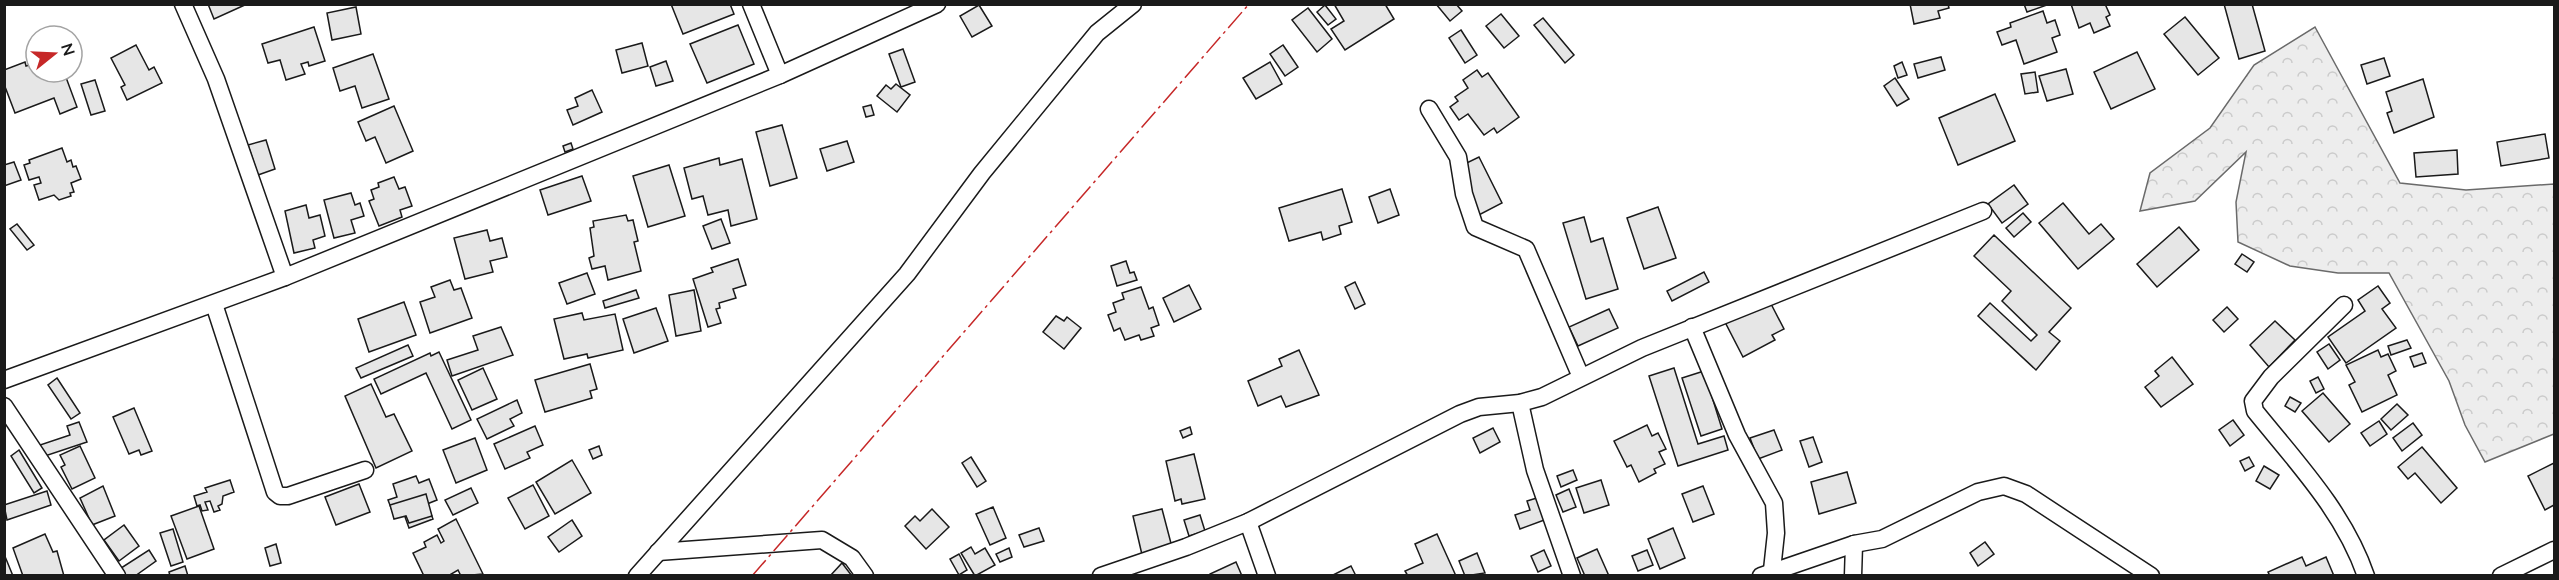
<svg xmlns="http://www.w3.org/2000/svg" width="2559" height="580" viewBox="0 0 2559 580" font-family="Mulish,sans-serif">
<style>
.forest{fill:url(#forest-crowns);stroke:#6a6a6a;stroke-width:1.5}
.building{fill:#e6e6e6;stroke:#1a1a1a;stroke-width:1.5}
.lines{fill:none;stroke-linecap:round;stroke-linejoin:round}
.street-casing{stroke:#1a1a1a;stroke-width:19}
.street{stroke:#fff;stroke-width:16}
.power{stroke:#c62828;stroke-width:1.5;stroke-dasharray:21 4.5 3 4.5;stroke-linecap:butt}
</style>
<defs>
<pattern id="forest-crowns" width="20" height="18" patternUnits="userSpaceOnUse" patternTransform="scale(1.5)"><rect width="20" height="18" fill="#ededed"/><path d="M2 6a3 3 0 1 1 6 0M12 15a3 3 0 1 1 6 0" fill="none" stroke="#cbcbcb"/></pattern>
</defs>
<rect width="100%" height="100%" fill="#fff"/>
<polygon class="forest" points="2315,27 2400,183 2466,190 2554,184 2554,434 2485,462 2465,425 2449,381 2389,273 2338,273 2290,266 2238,242 2236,202 2246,152 2195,201 2140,211 2150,173 2210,128 2254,65"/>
<g class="building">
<polygon points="208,4 247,4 214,19"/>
<polygon points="671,4 730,4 734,14 683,34"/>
<polygon points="1334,4 1385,4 1394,19 1345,50 1331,29 1344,21"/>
<polygon points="1436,4 1456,4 1462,11 1450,21"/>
<polygon points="1910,4 1948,4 1949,8 1938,11 1940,18 1914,24"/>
<polygon points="2024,4 2046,4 2047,5 2027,12"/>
<polygon points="2071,4 2105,4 2110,15 2106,17 2110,26 2094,33 2090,23 2079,28"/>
<polygon points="2224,4 2252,4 2265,51 2239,59"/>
<polygon points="979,5 992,26 972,37 960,16"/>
<polygon points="1325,5 1336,19 1328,25 1317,12"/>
<polygon points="356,7 361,34 332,40 327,13"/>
<polygon points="1308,8 1332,39 1317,52 1292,20"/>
<polygon points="2043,11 2047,23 2055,20 2060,35 2052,38 2057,52 2024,64 2016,40 2002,45 1997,32 2011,27 2010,23"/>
<polygon points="1501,14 1519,36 1504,48 1486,26"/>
<polygon points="2185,17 2219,58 2198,75 2164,34"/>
<polygon points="1543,18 1574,55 1565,63 1534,25"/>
<polygon points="738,25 754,64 707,83 690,44"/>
<polygon points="314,27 325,61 309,66 308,62 301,64 305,74 286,80 280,60 268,63 262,44"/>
<polygon points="1461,30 1477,55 1465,63 1449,38"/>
<polygon points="642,43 648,66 622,73 616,50"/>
<polygon points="136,45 149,70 154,67 162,83 127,100 121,87 125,85 111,58"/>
<polygon points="1283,45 1298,67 1285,76 1270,54"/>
<polygon points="903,49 915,82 901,87 889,54"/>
<polygon points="2137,52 2155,89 2111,109 2094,72"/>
<polygon points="373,54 389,99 362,108 355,86 340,91 333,68"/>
<polygon points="1941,57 1945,70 1918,78 1914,64"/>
<polygon points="2384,58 2390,76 2367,84 2361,65"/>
<polygon points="666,61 673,81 656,86 650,67"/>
<polygon points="25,62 26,66 36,63 36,72 64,72 77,107 60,114 54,98 15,113 4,84 4,70"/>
<polygon points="1270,62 1282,84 1256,99 1243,78"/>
<polygon points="1902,62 1907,75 1898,78 1894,66"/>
<polygon points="2066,69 2073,94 2047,101 2039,76"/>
<polygon points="1477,70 1482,77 1488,73 1519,117 1497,133 1494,128 1484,135 1468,114 1459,120 1450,107 1458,101 1455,97 1468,88 1463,80"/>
<polygon points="2035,72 2038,92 2025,94 2021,74"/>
<polygon points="1895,78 1909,99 1897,106 1884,86"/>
<polygon points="2423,79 2434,117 2394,133 2387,113 2392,111 2386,92"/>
<polygon points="95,80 105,111 91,115 81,84"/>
<polygon points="896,84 910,95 897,112 877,96 886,85 891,89"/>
<polygon points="592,90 602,112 573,125 567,110 578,106 575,98"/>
<polygon points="1995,94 2015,141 1958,165 1939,118"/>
<polygon points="871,105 874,115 866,117 863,107"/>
<polygon points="394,106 413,151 386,163 375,137 366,141 358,122"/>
<polygon points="782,125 797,178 770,186 756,132"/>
<polygon points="2545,134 2549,158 2501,166 2497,142"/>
<polygon points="266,140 275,169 258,175 248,145"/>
<polygon points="847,141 854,162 827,171 820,149"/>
<polygon points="571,143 573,149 565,152 563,146"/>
<polygon points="62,148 67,162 71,160 73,167 76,166 81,179 71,183 74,192 70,193 71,196 59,200 54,195 39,200 34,185 41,183 39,177 29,180 24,165 30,163 29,160"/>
<polygon points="2457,150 2458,174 2416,177 2414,153"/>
<polygon points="1479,157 1502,203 1475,217 1452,170"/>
<polygon points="719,158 720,165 742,159 757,219 731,226 728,210 708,215 703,196 692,199 684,168"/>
<polygon points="14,162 21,180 4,186 4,165"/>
<polygon points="669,165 685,216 648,227 633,176"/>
<polygon points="582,176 591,201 548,215 540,190"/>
<polygon points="394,177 399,189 405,187 412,206 400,210 402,217 379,226 369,201 374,199 371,190 379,187 378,183"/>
<polygon points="2014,185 2028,204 2002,223 1988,204"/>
<polygon points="1342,189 1352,222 1339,226 1341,234 1323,240 1321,232 1289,241 1279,208"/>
<polygon points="1390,189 1399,215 1378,223 1369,197"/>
<polygon points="351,193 355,205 360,203 364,216 351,220 355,233 334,238 324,200"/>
<polygon points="2063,203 2089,234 2101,224 2114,239 2078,269 2039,223"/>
<polygon points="306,205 309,218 320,215 325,236 313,240 315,248 294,253 285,211"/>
<polygon points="1658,207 1676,258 1644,269 1627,218"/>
<polygon points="2023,213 2031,222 2014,237 2006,228"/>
<polygon points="626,215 628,221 633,220 638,241 634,242 641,271 608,280 605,266 592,269 589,258 594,256 590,228 594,227 593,221"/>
<polygon points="1584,217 1591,242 1603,238 1618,289 1586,299 1563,223"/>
<polygon points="721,219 730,243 712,249 703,226"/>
<polygon points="17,224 34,245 27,250 10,229"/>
<polygon points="2179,227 2199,250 2157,287 2137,264"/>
<polygon points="487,230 490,241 502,238 507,257 490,261 493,272 465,279 454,238"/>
<polygon points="1994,235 2071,308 2049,332 2060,341 2036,370 1978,316 1990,303 2031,341 2037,335 2002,301 2011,291 1974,256"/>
<polygon points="2242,254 2254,262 2247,272 2235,264"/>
<polygon points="738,259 746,285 733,289 736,298 719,303 720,308 716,309 721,323 708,327 693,279 713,272 711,268"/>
<polygon points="1126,261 1130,273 1134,272 1137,280 1117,286 1111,266"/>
<polygon points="1704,272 1709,282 1672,301 1667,291"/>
<polygon points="587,273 595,294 567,304 559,283"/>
<polygon points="450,280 454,290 461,288 472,318 430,333 420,302 435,297 431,287"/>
<polygon points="1355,282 1365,304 1355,309 1345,287"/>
<polygon points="1189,285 1201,309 1174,322 1163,298"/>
<polygon points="2378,286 2390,303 2382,309 2396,328 2346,363 2328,337 2365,311 2358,300"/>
<polygon points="1141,287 1149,309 1153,307 1159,325 1151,328 1154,336 1141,340 1139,335 1125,340 1120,328 1114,331 1108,315 1116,312 1113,303 1124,299 1122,293"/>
<polygon points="636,290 639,298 605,308 603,301"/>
<polygon points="694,290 701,331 676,336 669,295"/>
<polygon points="1769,300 1784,329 1772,335 1775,340 1743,357 1725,322"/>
<polygon points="404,302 416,335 369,352 358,319"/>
<polygon points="2227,307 2238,319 2224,332 2213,320"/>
<polygon points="656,308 668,341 634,353 623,319"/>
<polygon points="1609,309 1618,328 1578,346 1569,327"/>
<polygon points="582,313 584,320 615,314 623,350 588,358 587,354 564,359 554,319"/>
<polygon points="1056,316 1064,321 1067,317 1081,328 1064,349 1043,332"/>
<polygon points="2275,321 2295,340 2269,367 2250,345"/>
<polygon points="501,327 513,355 452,376 447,360 478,350 473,336"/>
<polygon points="2407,340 2411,348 2391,355 2388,346"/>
<polygon points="2329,344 2340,360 2328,369 2317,352"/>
<polygon points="408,345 413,356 361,378 356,368"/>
<polygon points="1299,350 1319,395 1286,407 1281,396 1258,406 1248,381 1282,366 1279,359"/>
<polygon points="2378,350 2381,357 2388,354 2396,371 2388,375 2397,395 2362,412 2349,385 2355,382 2346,365"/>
<polygon points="439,352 471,420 452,429 426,373 381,394 374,379 430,353 431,356"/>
<polygon points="2422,353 2426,363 2414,367 2410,357"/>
<polygon points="2172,357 2193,384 2161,407 2145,387 2159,376 2155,371"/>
<polygon points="590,364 597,389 590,391 592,398 545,412 535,380"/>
<polygon points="483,368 497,399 472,410 458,380"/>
<polygon points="1674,368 1698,444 1724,436 1728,450 1678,466 1649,376"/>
<polygon points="1704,371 1722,429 1701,436 1682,378"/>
<polygon points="2318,377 2324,389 2316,393 2310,381"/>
<polygon points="57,378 80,413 71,419 48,385"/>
<polygon points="371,384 386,417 394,414 412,451 376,468 345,396"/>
<polygon points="2323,393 2350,424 2329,442 2302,411"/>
<polygon points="2290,397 2301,403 2295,412 2285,406"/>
<polygon points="517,400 522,413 510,419 514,426 487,439 477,419"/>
<polygon points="2397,404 2408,415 2391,430 2381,419"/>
<polygon points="134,408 152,451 141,455 139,450 129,454 113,417"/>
<polygon points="2233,420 2244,435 2230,446 2219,430"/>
<polygon points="2379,421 2387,434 2370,446 2361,433"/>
<polygon points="79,422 87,442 39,458 40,445 70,435 67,426"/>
<polygon points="2413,423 2422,435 2402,451 2393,438"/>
<polygon points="1647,425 1652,436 1658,433 1666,449 1659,452 1665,464 1654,469 1656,473 1639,482 1631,465 1627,467 1614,441"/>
<polygon points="535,426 543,445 527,452 530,458 505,469 494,444"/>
<polygon points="1190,427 1192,434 1183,438 1180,431"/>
<polygon points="1493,428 1500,442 1480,453 1473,438"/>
<polygon points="1774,430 1782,450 1758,459 1750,438"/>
<polygon points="1813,437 1822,462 1809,467 1800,441"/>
<polygon points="475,438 487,470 456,483 443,450"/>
<polygon points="80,446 95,478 72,489 61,467 65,465 60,455"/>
<polygon points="599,446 602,455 593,459 589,450"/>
<polygon points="2422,447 2457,488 2441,503 2415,473 2408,479 2398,467"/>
<polygon points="19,450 42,488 34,493 11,456"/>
<polygon points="1194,454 1205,499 1182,504 1181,499 1175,501 1166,461"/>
<polygon points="971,457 986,481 977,487 962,463"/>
<polygon points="2249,457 2254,466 2245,471 2240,461"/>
<polygon points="572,460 591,493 555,514 536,482"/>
<polygon points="2554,463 2554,505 2545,510 2528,476"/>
<polygon points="2264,466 2279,475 2270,489 2256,481"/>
<polygon points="1573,470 1577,480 1561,487 1557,476"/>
<polygon points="1847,472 1856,503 1819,514 1811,482"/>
<polygon points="416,476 419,483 429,479 437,500 427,504 433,519 409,528 404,514 395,518 388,500 397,497 393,484"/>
<polygon points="230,480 234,492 223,496 222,504 218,506 220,510 214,512 210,501 205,502 208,510 202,511 200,505 197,506 194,496 207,492 205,488"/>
<polygon points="1601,480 1609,505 1584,513 1576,488"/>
<polygon points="359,484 370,512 336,525 325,497"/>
<polygon points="533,485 549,516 525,529 508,498"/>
<polygon points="103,486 115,516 92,525 80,498"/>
<polygon points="1703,486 1714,514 1693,522 1682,494"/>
<polygon points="471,488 478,503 453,515 445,500"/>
<polygon points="1569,489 1576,507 1563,512 1556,495"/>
<polygon points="47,491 51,505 7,520 4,505"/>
<polygon points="426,494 432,516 409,523 406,516 394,519 390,505"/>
<polygon points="1540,497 1547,519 1520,529 1515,515 1530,510 1527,501"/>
<polygon points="199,506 214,549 187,559 171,516"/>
<polygon points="993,507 1006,538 990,545 976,514"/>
<polygon points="932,509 949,527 926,549 905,526 915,516 920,521"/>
<polygon points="1162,509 1173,551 1143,559 1133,516"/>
<polygon points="1200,515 1205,531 1189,536 1184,520"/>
<polygon points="456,519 483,574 461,576 458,570 448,576 424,576 413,553 426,547 424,542 437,535 441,543 444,541 438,529"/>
<polygon points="572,520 582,536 559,552 548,537"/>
<polygon points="124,525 139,546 119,561 104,540"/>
<polygon points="1039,528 1044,541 1024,547 1019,535"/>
<polygon points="1673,528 1685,558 1660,569 1648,539"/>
<polygon points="173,529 183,562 171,566 160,533"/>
<polygon points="45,534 53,552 57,551 64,576 23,576 13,548"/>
<polygon points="1437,534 1456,576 1408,576 1405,571 1423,563 1415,544"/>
<polygon points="1985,542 1994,554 1978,566 1970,553"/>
<polygon points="276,544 281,563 270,566 265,548"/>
<polygon points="971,547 975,554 985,548 995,565 975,576 961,553"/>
<polygon points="1009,548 1012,557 1000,562 996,554"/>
<polygon points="1597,549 1609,576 1585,576 1577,558"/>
<polygon points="149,550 156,561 135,576 122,576 118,570"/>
<polygon points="1544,550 1551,566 1538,572 1531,556"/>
<polygon points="1647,550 1653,565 1638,571 1632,556"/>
<polygon points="1477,553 1485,573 1465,576 1459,561"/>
<polygon points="4,554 13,576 4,576"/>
<polygon points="959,554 967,570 959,575 950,559"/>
<polygon points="2302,557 2306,566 2326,557 2334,576 2270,576 2268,572"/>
<polygon points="1236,562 1242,576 1210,576 1210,574"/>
<polygon points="842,563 852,576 830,576"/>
<polygon points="185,566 188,576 170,576 169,572"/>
<polygon points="1351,566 1356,576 1333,576 1333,575"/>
</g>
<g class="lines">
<g class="street-casing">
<g id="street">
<polyline points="183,4 216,79 285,277"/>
<polyline points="751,4 780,75"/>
<polyline points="1429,109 1458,157 1464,194 1475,227 1526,249 1581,377"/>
<polyline points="214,304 275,492 280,496 288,496 365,470"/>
<path d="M2344,305L2271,377L2253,401L2255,411C2297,463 2344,512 2366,576"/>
<polyline points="1692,327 1737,435 1774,503 1776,533 1772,570"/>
<polyline points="4,380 285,277 780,75 937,4"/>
<polyline points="1520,403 1535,470 1572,576"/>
<polyline points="4,406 117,576"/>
<polyline points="1248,522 1267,576"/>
<polyline points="658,552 822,540 852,558 865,576"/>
<polyline points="637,576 907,274 982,173 1097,33 1133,4"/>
<polyline points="1101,576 1186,547 1248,522 1460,414 1479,407 1520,403 1542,397 1642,348 1983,211"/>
<polyline points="1761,576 1854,544 1882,539 1978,492 2004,486 2026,494 2151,576"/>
<polyline points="1853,576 1854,544"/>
<polyline points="2501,576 2554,550"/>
</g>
</g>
<use href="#street" class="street"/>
<polyline class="power" points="752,576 1249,4"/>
</g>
<rect width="2559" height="580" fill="none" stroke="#1a1a1a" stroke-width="12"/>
<g transform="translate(54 54) rotate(72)"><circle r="28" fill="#ffffff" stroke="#a3a3a3" stroke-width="1.5"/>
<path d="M0-4.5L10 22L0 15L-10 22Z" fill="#c62828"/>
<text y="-9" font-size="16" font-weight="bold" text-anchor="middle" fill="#1a1a1a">N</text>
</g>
</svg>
